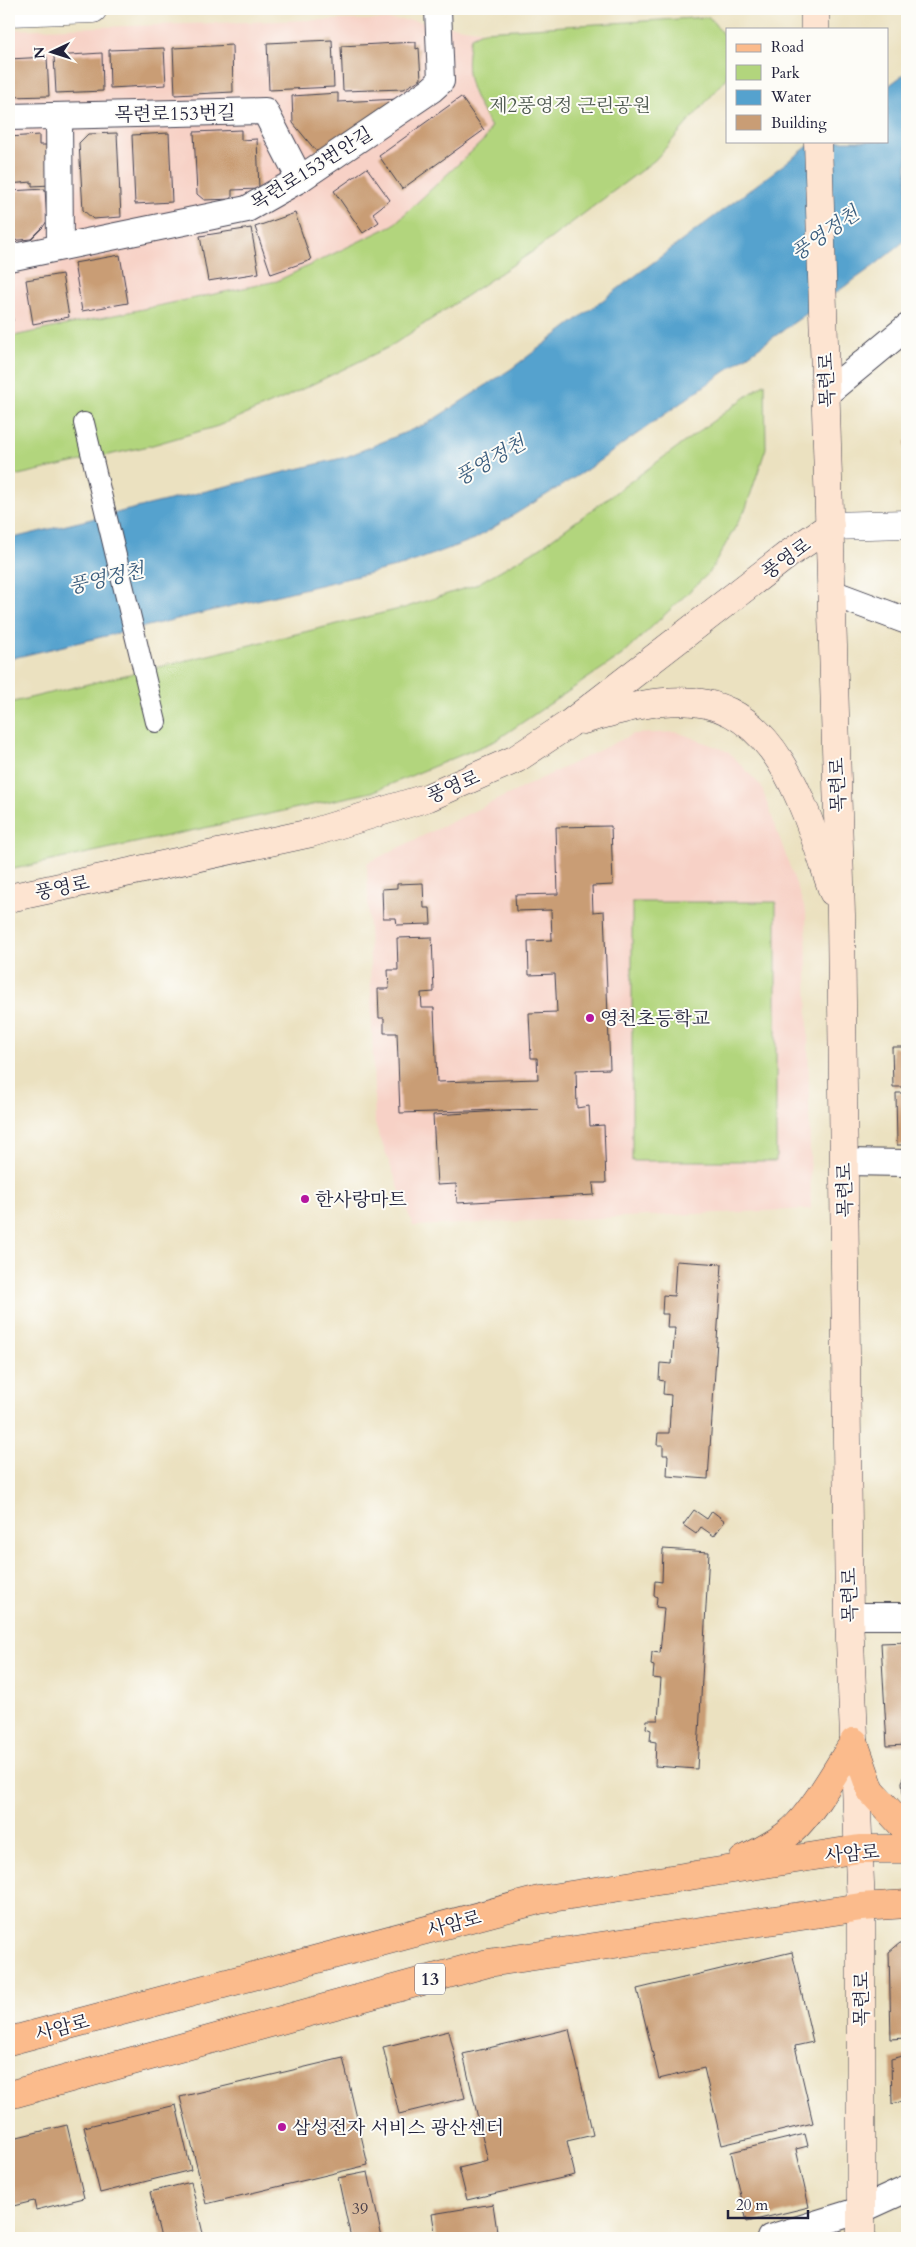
<svg xmlns="http://www.w3.org/2000/svg" width="916" height="2247" viewBox="0 0 916 2247" font-family="Cardo,'Noto Serif KR',serif">
<style>
.built{fill:#f7d1c6}
.green{fill:#b2d57d;stroke:#6a7c5c}
.water{fill:#55a2ce;stroke:#3c6284}
.building{fill:#c99d75}
.lines{fill:none;stroke-linecap:round;stroke-linejoin:round}
.pedestrian-casing{stroke:#403f4f;stroke-width:22}
.minor-casing{stroke:#403f4f;stroke-width:28}
.tertiary-casing{stroke:#403f4f;stroke-width:29}
.secondary-casing{stroke:#403f4f;stroke-width:29}
.primary-casing{stroke:#403f4f;stroke-width:29}
.pedestrian{stroke:#fff;stroke-width:20}
.minor{stroke:#fff;stroke-width:26}
.tertiary{stroke:#fff;stroke-width:28}
.secondary{stroke:#fde4d1;stroke-width:28}
.primary{stroke:#fbbb8c;stroke-width:28}
.poi-dot{fill:#b5179e;stroke:#fdfcf7;stroke-width:2}
.labels{text-anchor:middle;stroke-width:4;stroke-linejoin:round;paint-order:stroke}
.number-label{font-size:16px;fill:#4c414a}
.shield{fill:#fdfcf7;stroke:#646373;stroke-width:1}
.shield-label{font-size:18px;font-weight:bold;fill:#22223b}
.park-label{font-size:19px;fill:#4d584f;stroke:#fdfcf7}
.street-label{font-size:19px;fill:#22223b;stroke:#fdfcf7}
.poi-label{font-size:19px;fill:#22223b;stroke:#fdfcf7;text-anchor:start}
.water-label{font-size:20px;font-style:italic;fill:#395c7d;stroke:#fdfcf7}
</style>
<rect width="100%" height="100%" fill="#fdfcf7"/>
<filter id="ink" filterUnits="userSpaceOnUse"><feTurbulence type="fractalNoise" baseFrequency=".02" numOctaves="2"/><feDisplacementMap in="SourceGraphic" scale="10" xChannelSelector="R" yChannelSelector="G"/><feConvolveMatrix kernelMatrix="1 2 1 2 8 2 1 2 1" color-interpolation-filters="sRGB"/></filter>
<filter id="wash" filterUnits="userSpaceOnUse"><feTurbulence type="fractalNoise" baseFrequency=".0096" numOctaves="4" result="noise"/><feDisplacementMap in="SourceGraphic" scale="20" xChannelSelector="R" yChannelSelector="G"/><feGaussianBlur stdDeviation="1.12" result="paint"/><feColorMatrix in="noise" values="0 0 0 0 0 0 0 0 0 0 0 0 0 0 0 0 0 1.4 0 .05"/><feComposite in="paint" operator="in"/></filter>
<g filter="url(#wash)">
<rect width="100%" height="100%" fill="#ebe1c0"/>
<g class="built">
<polygon points="311,20 411,20 484,31 471,37 468,51 471,91 491,127 485,139 393,225 277,281 9,337 9,30"/>
<polygon points="677,732 729,752 761,786 806,912 811,1209 413,1226 375,1124 367,863 633,734"/>
</g>
<g class="green">
<path d="M709,17L727,39V78L655,160L538,248L391,346L282,399L218,426L149,446L9,477V337L277,281L393,225L485,139L491,127C473,95 461,76 471,37L484,31Z"/>
<polygon points="765,383 766,448 746,508 710,572 622,655 495,741 372,792 9,870 9,703 404,608 475,585 541,547"/>
<rect x="632" y="902" width="144" height="259"/>
</g>
<polygon class="water" points="907,72 907,239 875,265 585,471 475,539 404,565 9,659 9,539 346,457 428,423 511,369 815,141 887,141 887,87"/>
<g id="blocks">
<g class="building">
<polygon points="332,40 334,87 269,90 267,43"/>
<polygon points="416,42 416,49 419,48 421,79 404,89 343,91 341,46"/>
<polygon points="232,45 233,92 175,95 173,48"/>
<polygon points="164,48 166,85 110,88 109,50"/>
<polygon points="102,53 103,91 56,93 54,56"/>
<polygon points="47,57 49,96 9,97 9,59"/>
<polygon points="338,93 338,102 399,99 331,150 316,151 293,123 292,96"/>
<polygon points="461,97 484,130 402,189 379,156"/>
<polygon points="241,130 241,140 257,139 259,189 232,190 232,199 204,200 197,194 194,132"/>
<polygon points="117,133 121,217 93,219 83,210 79,143 88,134"/>
<polygon points="169,133 172,202 135,204 132,135"/>
<polygon points="39,135 39,145 48,145 51,185 32,186 32,182 9,184 9,137"/>
<polygon points="367,168 390,200 373,213 379,222 363,233 334,191"/>
<polygon points="45,189 47,221 43,227 31,239 9,241 9,191"/>
<polygon points="295,213 311,260 271,274 255,227"/>
<polygon points="251,228 259,273 208,281 200,236"/>
<polygon points="120,255 128,303 82,311 74,263"/>
<polygon points="62,274 69,317 33,324 26,280"/>
<polygon points="10,299 13,321 9,322 9,300"/>
<polygon points="905,441 907,441 907,468 905,466"/>
<polygon points="611,826 613,885 592,886 593,912 604,911 610,1069 576,1070 577,1108 589,1106 590,1126 604,1125 606,1183 593,1183 594,1195 457,1203 456,1184 437,1185 433,1115 538,1109 400,1113 397,1033 384,1033 384,1018 379,1018 378,989 389,989 388,970 398,970 397,938 432,937 434,992 421,993 422,1008 434,1008 437,1082 538,1079 537,1058 531,1058 529,1013 557,1012 555,974 529,975 528,941 552,940 551,910 516,911 515,895 558,894 556,827"/>
<polygon points="423,883 424,908 430,908 431,924 397,925 396,918 383,918 382,889 397,888 397,884"/>
<polygon points="892,1047 907,1047 907,1087 893,1087"/>
<polygon points="896,1093 907,1093 907,1145 897,1145"/>
<polygon points="676,1261 722,1264 708,1479 667,1476 668,1455 663,1455 663,1445 657,1445 658,1433 669,1433 671,1395 663,1394 664,1381 659,1380 660,1363 672,1364 675,1328 667,1328 668,1314 662,1314 663,1295 674,1296"/>
<polygon points="694,1510 707,1519 712,1511 725,1521 714,1536 701,1527 696,1534 683,1525"/>
<polygon points="663,1549 709,1552 697,1769 655,1766 656,1742 650,1741 651,1730 646,1728 647,1720 658,1720 661,1679 653,1678 654,1666 651,1665 652,1652 660,1653 664,1608 656,1607 657,1597 654,1595 655,1581 662,1582"/>
<polygon points="907,1642 907,1745 887,1746 881,1643"/>
<polygon points="907,1771 907,1799 903,1793 902,1782"/>
<polygon points="900,1943 907,1943 907,2019 904,2019 905,2038 891,2039 889,1952"/>
<polygon points="792,1952 813,2042 795,2046 813,2123 722,2145 704,2068 659,2079 637,1989"/>
<polygon points="569,2029 593,2135 567,2141 575,2175 467,2200 459,2168 488,2161 463,2054"/>
<polygon points="449,2031 465,2098 399,2114 383,2047"/>
<polygon points="907,2055 907,2100 892,2104 891,2059"/>
<polygon points="343,2058 368,2165 206,2204 180,2097"/>
<polygon points="176,2105 191,2170 100,2193 84,2127"/>
<polygon points="67,2125 84,2198 36,2210 34,2201 9,2207 9,2139"/>
<polygon points="805,2134 808,2146 796,2149 809,2207 747,2222 731,2152"/>
<polygon points="368,2172 382,2238 351,2238 338,2178"/>
<polygon points="191,2182 204,2238 161,2238 150,2192"/>
<polygon points="493,2204 498,2238 436,2238 432,2214"/>
</g>
</g>
</g>
<g filter="url(#ink)">
<use href="#blocks" fill-opacity="0" stroke="#403f4f" stroke-width="1"/>
<g class="lines">
<g class="pedestrian-casing">
<polyline id="pedestrian" points="84,423 156,722"/>
</g>
<g class="minor-casing">
<g id="minor">
<polyline points="59,116 60,247"/>
<polyline points="9,117 265,111 300,179"/>
<polyline points="9,258 247,209 300,179 431,90 441,81 438,9"/>
<polyline points="827,393 907,327"/>
<polyline points="832,593 907,621"/>
<polyline points="844,1162 907,1163"/>
<polyline points="849,1616 907,1616"/>
<polyline points="770,2238 861,2210 907,2189"/>
</g>
</g>
<g class="tertiary-casing">
<g id="tertiary">
<polyline points="9,12 93,9"/>
<polyline points="830,526 907,524"/>
</g>
</g>
<g class="secondary-casing">
<g id="secondary">
<polyline points="815,9 815,29"/>
<polyline points="818,141 841,915 849,1616 861,1907 861,2238"/>
<path d="M583,720C619,710 656,698 694,702C783,710 809,823 833,892"/>
<polyline points="9,898 311,833 429,797 516,759 569,724 790,553 830,526"/>
</g>
</g>
<g class="primary-casing">
<g id="primary">
<polyline points="854,1742 871,1791 903,1826 907,1828"/>
<path d="M743,1860C759,1852 775,1844 789,1833C811,1816 838,1767 854,1742"/>
<polyline points="9,2041 539,1900 859,1849 907,1849"/>
<polyline points="9,2095 488,1963 861,1907 907,1904"/>
</g>
</g>
<use href="#pedestrian" class="pedestrian"/>
<use href="#minor" class="minor"/>
<use href="#tertiary" class="tertiary"/>
<use href="#secondary" class="secondary"/>
<use href="#primary" class="primary"/>
</g>
</g>
<g class="poi-dot">
<circle cx="590" cy="1018" r="5"/>
<circle cx="305" cy="1199" r="5"/>
<circle cx="282" cy="2127" r="5"/>
</g>
<g class="labels">
<g class="number-label">
<text x="360" y="2214">39</text>
</g>
<rect class="shield" x="415" y="1963.5" width="30" height="31" rx="4"/>
<g class="shield-label">
<text x="430" y="1985">13</text>
</g>
<g class="park-label">
<text x="570" y="112">제2풍영정 근린공원</text>
</g>
<g class="street-label">
<text transform="translate(175 113) rotate(-1)" y="7">목련로153번길</text>
<text transform="translate(311 168) rotate(-32)" y="7">목련로153번안길</text>
<text transform="translate(826 380) rotate(-92)" y="7">목련로</text>
<text transform="translate(786 558) rotate(-36)" y="7">풍영로</text>
<text transform="translate(837 785) rotate(-92)" y="7">목련로</text>
<text transform="translate(453 786) rotate(-23)" y="7">풍영로</text>
<text transform="translate(62 887) rotate(-12)" y="7">풍영로</text>
<text transform="translate(844 1190) rotate(-91)" y="7">목련로</text>
<text transform="translate(849 1595) rotate(-91)" y="7">목련로</text>
<text transform="translate(852 1853) rotate(-5)" y="7">사암로</text>
<text transform="translate(454 1923) rotate(-15)" y="7">사암로</text>
<text transform="translate(861 1999) rotate(-90)" y="7">목련로</text>
<text transform="translate(62 2027) rotate(-15)" y="7">사암로</text>
</g>
<g class="poi-label">
<text x="600" y="1025">영천초등학교</text>
<text x="315" y="1206">한사랑마트</text>
<text x="292" y="2134">삼성전자 서비스 광산센터</text>
</g>
<g class="water-label">
<text transform="translate(825 233) rotate(-35)" y="7">풍영정천</text>
<text transform="translate(490 460) rotate(-30)" y="7">풍영정천</text>
<text transform="translate(106 578) rotate(-13)" y="7">풍영정천</text>
</g>
</g>
<rect width="916" height="2247" fill="none" stroke="#fdfcf7" stroke-width="30"/>
<rect x="726" y="28" width="162" height="115" fill="#fdfcf7" stroke="#a5a5ac"/>
<rect x="736" y="44" width="25" height="8" fill="#fbbb8c" stroke="#a5a5ac"/>
<text x="771" y="52" font-size="15" fill="#22223b">Road</text>
<rect x="736" y="65" width="25" height="15" fill="#b2d57d" stroke="#a5a5ac"/>
<text x="771" y="78" font-size="15" fill="#22223b">Park</text>
<rect x="736" y="90" width="25" height="15" fill="#55a2ce" stroke="#a5a5ac"/>
<text x="771" y="102" font-size="15" fill="#22223b">Water</text>
<rect x="736" y="115" width="25" height="15" fill="#c99d75" stroke="#a5a5ac"/>
<text x="771" y="128" font-size="15" fill="#22223b">Building</text>
<g transform="translate(52 52) rotate(266)" stroke="#fdfcf7" stroke-width="4" paint-order="stroke">
<path d="M0-4L9 19L0 12L-9 19Z" fill="#22223b"/>
<text y="-8" font-size="14" font-weight="bold" text-anchor="middle" fill="#22223b">N</text>
</g>
<path d="M728 2210v8h80v-8" fill="none" stroke="#22223b" stroke-width="2.5"/>
<text x="736" y="2210" font-size="15" fill="#22223b" stroke="#fdfcf7" stroke-width="4" paint-order="stroke">20 m</text>
</svg>
